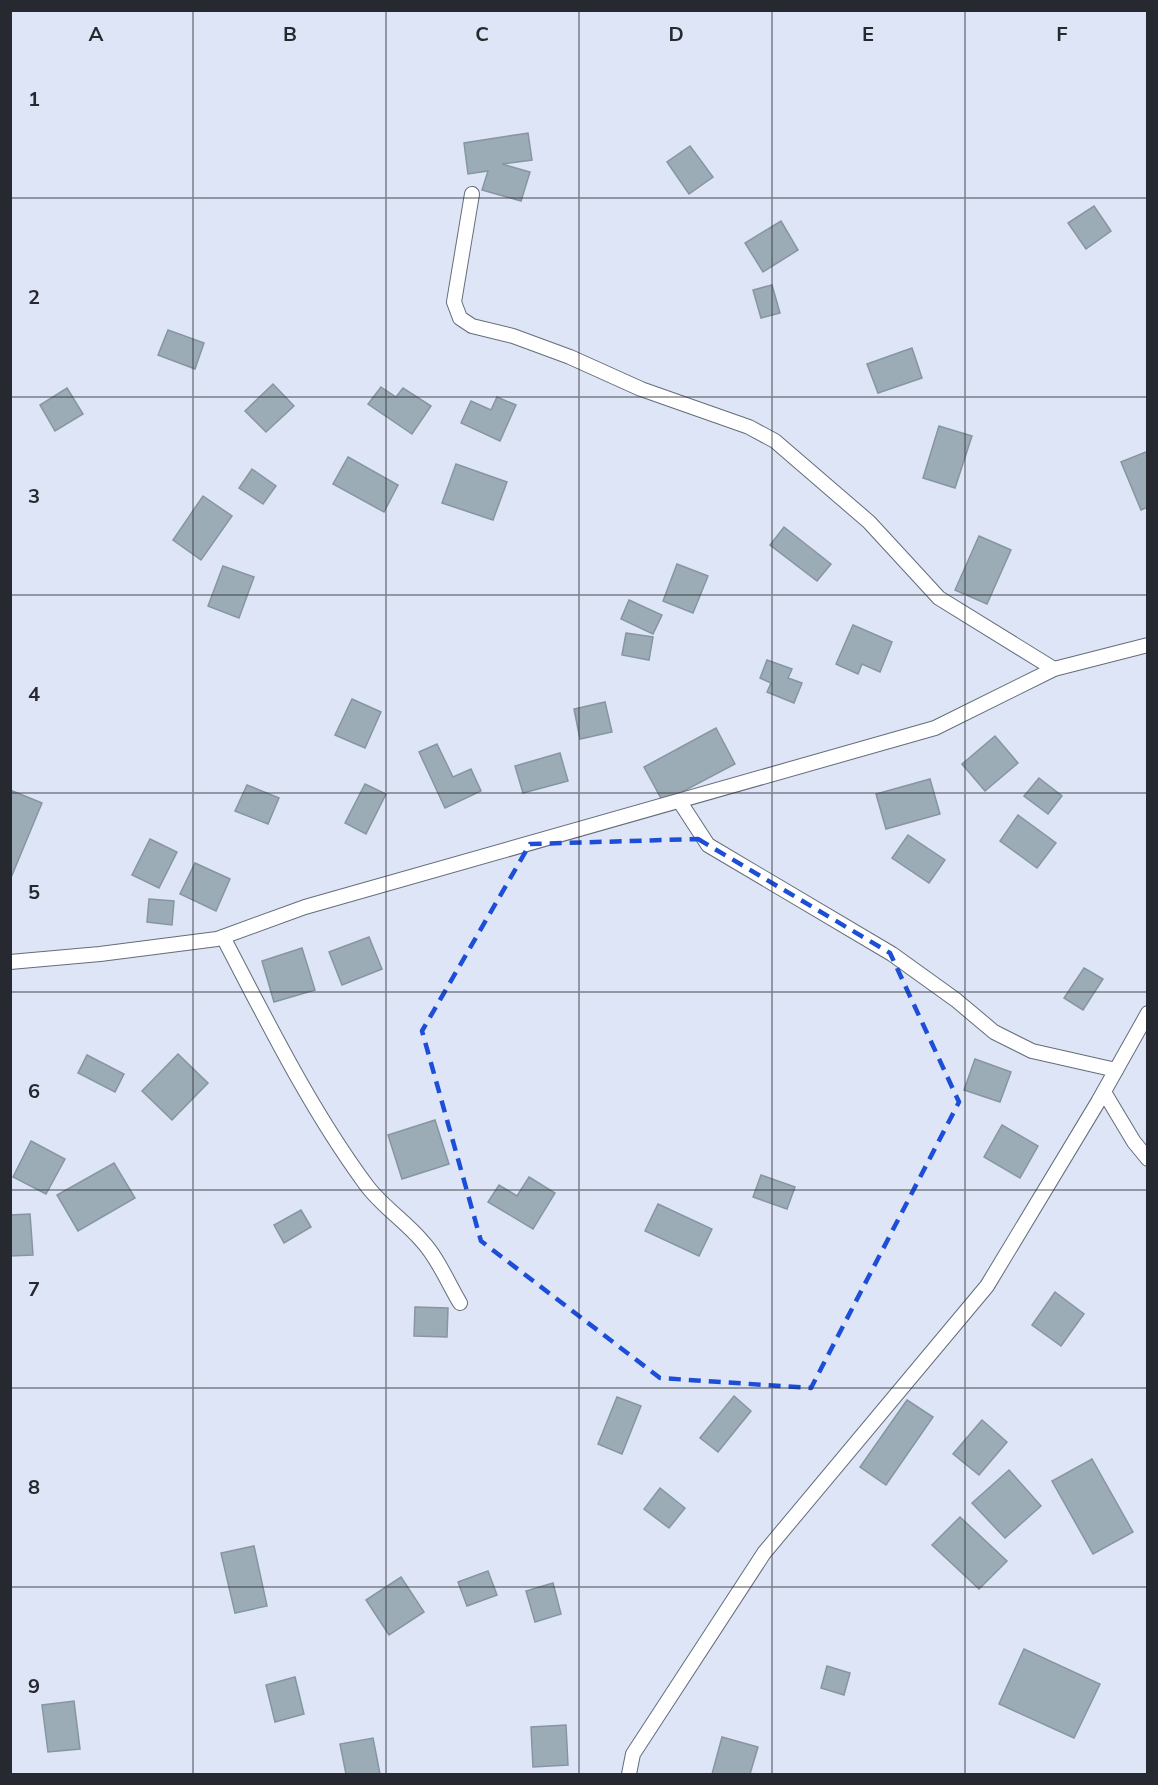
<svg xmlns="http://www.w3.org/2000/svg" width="1158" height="1785" viewBox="0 0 1158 1785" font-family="Mulish,sans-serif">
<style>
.building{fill:#9cacb7;stroke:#8696a1;stroke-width:1.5}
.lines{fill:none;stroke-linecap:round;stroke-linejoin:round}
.street-casing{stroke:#656c7a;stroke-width:16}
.street{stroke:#fff;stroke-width:14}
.marked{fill:none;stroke:#1d4ed8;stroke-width:4.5;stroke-dasharray:12 8;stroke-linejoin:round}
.grid{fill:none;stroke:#26292f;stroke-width:1.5;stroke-opacity:0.55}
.grid-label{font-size:20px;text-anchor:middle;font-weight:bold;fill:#26292f;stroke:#dde5f6;stroke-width:4.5;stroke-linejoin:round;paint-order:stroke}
</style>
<rect width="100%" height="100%" fill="#dde5f6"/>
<g class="building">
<polygon points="528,133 532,160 502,164 530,172 521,201 482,190 488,171 468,174 464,143"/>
<polygon points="690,146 713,177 689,194 667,162"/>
<polygon points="1094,206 1111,231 1086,249 1068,223"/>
<polygon points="781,221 798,250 763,272 745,243"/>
<polygon points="772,285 780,313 761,318 753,290"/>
<polygon points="168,330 204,343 195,369 158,355"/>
<polygon points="912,348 922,378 878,393 867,364"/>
<polygon points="273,384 294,406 266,432 245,411"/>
<polygon points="381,387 396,397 403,388 431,406 412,434 368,404"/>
<polygon points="67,388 83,414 55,431 40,405"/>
<polygon points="497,397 516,405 500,441 461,423 471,401 491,410"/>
<polygon points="939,426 972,436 955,488 923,478"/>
<polygon points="1148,451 1148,507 1141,510 1121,462"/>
<polygon points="348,457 398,485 384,512 333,484"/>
<polygon points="456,464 507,482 493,520 442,503"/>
<polygon points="252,469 276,486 263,504 239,488"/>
<polygon points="203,496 232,516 201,560 173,540"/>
<polygon points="784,527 831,564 817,581 770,545"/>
<polygon points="979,536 1011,550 987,604 955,590"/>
<polygon points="677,564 708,576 693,613 663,601"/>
<polygon points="223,566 254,577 239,618 208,606"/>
<polygon points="629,600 662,615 653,634 621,619"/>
<polygon points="853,625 892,642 880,672 862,664 858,674 836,664"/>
<polygon points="626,633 653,637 649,660 622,655"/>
<polygon points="767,660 792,669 788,678 802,683 794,703 767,692 771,683 760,678"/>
<polygon points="352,699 381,712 365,748 335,735"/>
<polygon points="605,702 612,732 580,739 574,709"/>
<polygon points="716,728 735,764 663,802 644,767"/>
<polygon points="995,736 1018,763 985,791 962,764"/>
<polygon points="437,744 453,777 471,769 481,791 445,808 419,752"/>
<polygon points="560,753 568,781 523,793 515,766"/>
<polygon points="1039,778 1062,796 1048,814 1024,796"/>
<polygon points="930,779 940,814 886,829 876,794"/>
<polygon points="365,784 386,794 366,834 345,823"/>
<polygon points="247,785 279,798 268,824 235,811"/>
<polygon points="10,790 42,803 10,880"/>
<polygon points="1018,815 1056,843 1037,868 1000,841"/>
<polygon points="908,835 945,860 929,883 892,858"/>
<polygon points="150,839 177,852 159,888 132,875"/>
<polygon points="195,863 230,879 216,911 180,894"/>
<polygon points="149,899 174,901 172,925 147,922"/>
<polygon points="369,937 382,969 342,985 329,952"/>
<polygon points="302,948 315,990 274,1002 262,961"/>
<polygon points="1084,968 1103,979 1083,1010 1064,998"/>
<polygon points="178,1054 208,1083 172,1120 142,1091"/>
<polygon points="87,1055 124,1074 115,1092 78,1073"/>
<polygon points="975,1059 1011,1072 1000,1102 964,1090"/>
<polygon points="435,1120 449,1164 402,1179 388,1135"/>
<polygon points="1002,1125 1038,1146 1020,1178 984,1157"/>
<polygon points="31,1141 65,1159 46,1194 13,1177"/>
<polygon points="114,1163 135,1198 78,1231 57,1195"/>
<polygon points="761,1175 795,1187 787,1209 753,1197"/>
<polygon points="529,1177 555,1193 533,1229 488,1202 499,1185 517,1196"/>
<polygon points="658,1204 712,1229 699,1256 645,1231"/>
<polygon points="301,1210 311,1227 284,1243 274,1225"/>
<polygon points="30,1214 33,1255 10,1256 10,1215"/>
<polygon points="1055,1292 1084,1314 1061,1346 1032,1325"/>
<polygon points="415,1307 448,1308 447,1337 414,1336"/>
<polygon points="734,1396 751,1411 718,1452 700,1438"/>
<polygon points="617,1397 641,1406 622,1454 598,1444"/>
<polygon points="907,1400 933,1417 886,1485 860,1467"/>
<polygon points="982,1420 1007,1442 979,1475 953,1454"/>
<polygon points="1092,1459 1133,1532 1093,1554 1052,1481"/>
<polygon points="1009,1470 1041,1506 1005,1538 972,1503"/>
<polygon points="660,1488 685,1508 669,1528 644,1509"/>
<polygon points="960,1517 1007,1561 979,1589 932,1545"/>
<polygon points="254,1546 267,1606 235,1613 221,1553"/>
<polygon points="488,1571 497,1595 467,1606 458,1582"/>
<polygon points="401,1577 424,1612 389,1635 366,1600"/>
<polygon points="553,1583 561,1614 535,1622 526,1591"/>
<polygon points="1024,1649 1100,1684 1074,1738 999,1704"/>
<polygon points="827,1666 850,1673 844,1695 821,1688"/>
<polygon points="295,1677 304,1714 275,1722 266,1685"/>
<polygon points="74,1701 80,1749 48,1752 42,1705"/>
<polygon points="566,1725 568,1765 533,1767 531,1727"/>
<polygon points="722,1737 758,1747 750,1774 712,1774"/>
<polygon points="373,1738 380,1774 346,1774 340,1744"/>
</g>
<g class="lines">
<g class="street-casing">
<g id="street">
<polyline points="472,194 454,302 460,318 472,326 513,336 570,357 641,389 749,427 775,441 869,522 939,598 1054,669"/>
<polyline points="680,802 708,845 892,954 956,1000 994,1032 1032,1051 1116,1070"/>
<path d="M223,937C267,1021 310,1109 367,1186C383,1207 405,1221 422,1241C438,1258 448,1283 460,1303"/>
<polyline points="10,962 100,954 217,939 305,907 935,728 1054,669 1148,645"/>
<polyline points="1104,1092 1134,1142 1148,1159"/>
<polyline points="629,1774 633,1754 764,1553 987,1286 1098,1102 1148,1013"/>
</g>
</g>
<use href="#street" class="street"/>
</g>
<path class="marked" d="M698,839L890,953L959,1102L811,1388L660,1378L481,1241L422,1031L530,844Z"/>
<path class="grid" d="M193,10V1774M386,10V1774M579,10V1774M772,10V1774M965,10V1774M10,198H1148M10,397H1148M10,595H1148M10,793H1148M10,992H1148M10,1190H1148M10,1388H1148M10,1587H1148"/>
<g class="grid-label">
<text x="96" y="41">A</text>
<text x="290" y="41">B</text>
<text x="482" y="41">C</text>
<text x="676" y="41">D</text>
<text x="868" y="41">E</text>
<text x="1062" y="41">F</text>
<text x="34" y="106">1</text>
<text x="34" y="304">2</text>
<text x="34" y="503">3</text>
<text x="34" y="701">4</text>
<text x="34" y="899">5</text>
<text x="34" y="1098">6</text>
<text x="34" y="1296">7</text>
<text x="34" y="1494">8</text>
<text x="34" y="1693">9</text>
</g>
<rect width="1158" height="1785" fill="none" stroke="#26292f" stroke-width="24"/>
</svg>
